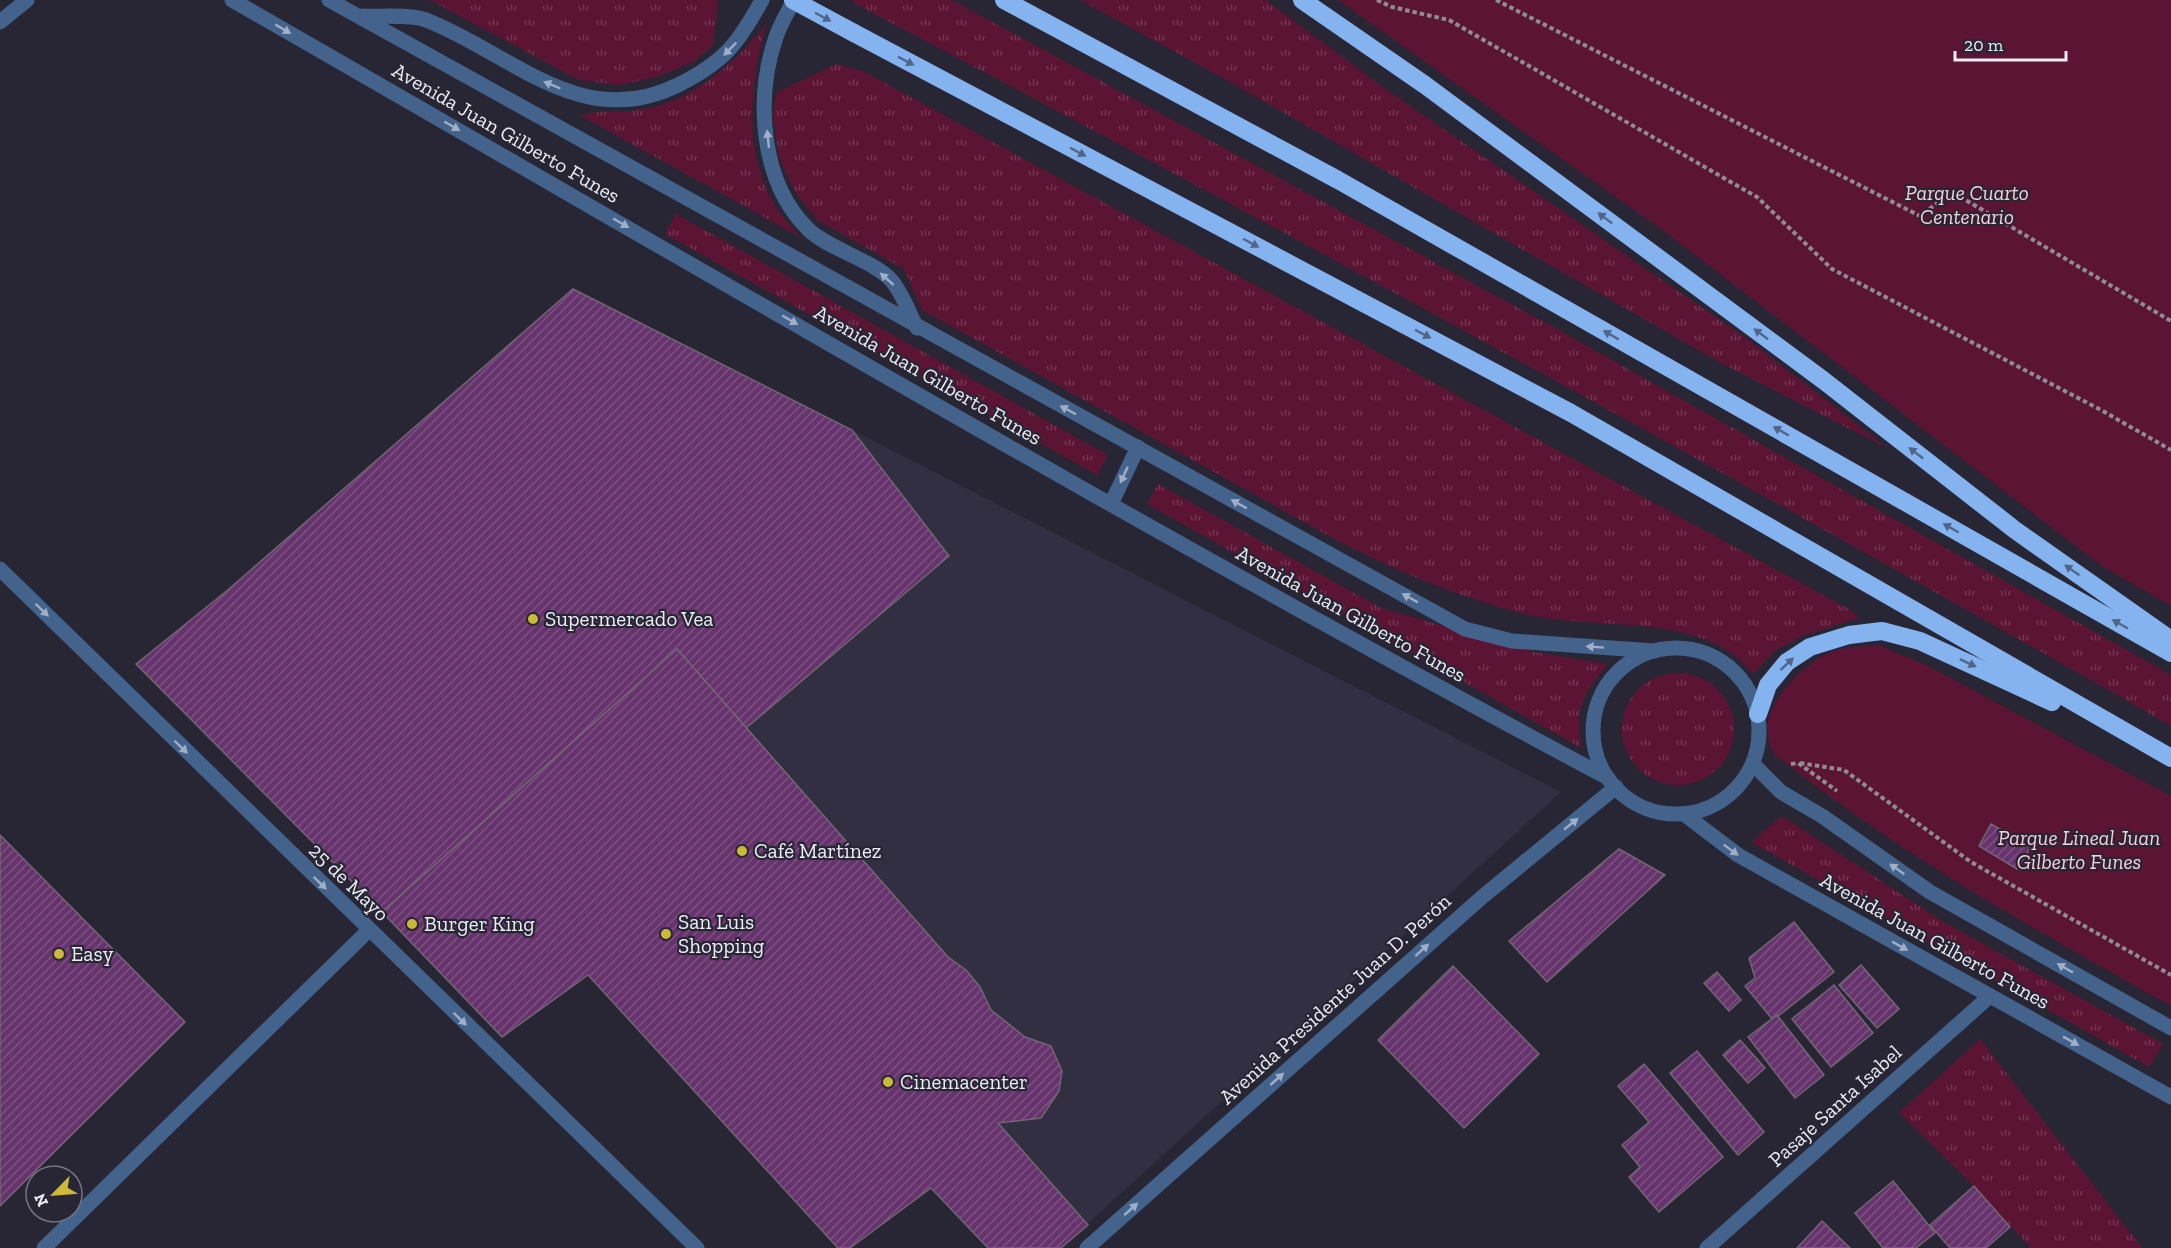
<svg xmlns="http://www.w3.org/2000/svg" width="2171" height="1248" viewBox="0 0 2171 1248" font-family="'Zilla Slab',serif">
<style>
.built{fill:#322f43}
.grass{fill:url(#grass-tufts)}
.green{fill:#5c1434}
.building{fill:url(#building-hatch);stroke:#726673;stroke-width:1.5}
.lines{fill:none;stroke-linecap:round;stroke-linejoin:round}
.path{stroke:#8d8c97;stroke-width:4;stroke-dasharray:4.5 3;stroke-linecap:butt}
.minor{stroke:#43638c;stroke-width:15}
.highway{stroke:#84b3f0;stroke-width:18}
.highway-bridge{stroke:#84b3f0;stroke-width:18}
.oneway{fill:#516589}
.oneway2{fill:#a0aec6}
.poi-dot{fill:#cdb938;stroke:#282634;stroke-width:2}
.labels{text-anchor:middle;stroke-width:4.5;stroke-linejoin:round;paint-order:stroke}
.street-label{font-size:21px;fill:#ececf5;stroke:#282634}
.park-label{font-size:21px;font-style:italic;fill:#fccddb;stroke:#282634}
.poi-label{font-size:21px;fill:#ececf5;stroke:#282634;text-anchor:start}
</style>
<defs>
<pattern id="grass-tufts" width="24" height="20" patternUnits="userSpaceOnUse" patternTransform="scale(1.5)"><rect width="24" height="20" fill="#5c1434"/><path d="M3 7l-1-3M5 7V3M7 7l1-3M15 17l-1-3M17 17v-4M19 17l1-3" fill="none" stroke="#743652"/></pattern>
<pattern id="building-hatch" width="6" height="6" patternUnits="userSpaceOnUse" patternTransform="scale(1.5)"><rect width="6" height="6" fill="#66336c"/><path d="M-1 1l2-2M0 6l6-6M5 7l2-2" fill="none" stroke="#7c5182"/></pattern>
</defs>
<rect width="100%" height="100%" fill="#282634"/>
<polygon class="built" points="573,289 852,430 1561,792 1061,1248 988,1248 931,1188 850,1248 838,1248 588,975 382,912 136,664 229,589"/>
<g class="grass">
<polygon points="430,0 718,0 713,45 693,62 659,76 620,85 579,80"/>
<path d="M853,0H952L1557,329L2171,675V726C1736,477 1295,236 852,2Z"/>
<polygon points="1080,0 1266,0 1380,85 1746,338 1889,449 1721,363 1221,77"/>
<path d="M766,24C751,82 742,149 774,204C781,216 792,226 800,237L581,116C599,109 613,113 631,111C690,105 731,67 766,24Z"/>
<path d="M837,64L863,71L1852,611L1858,618L1802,636L1776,650L1753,674C1706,611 1599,631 1530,615C1462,599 1400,572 1338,541L922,310L904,269L817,220L795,192L779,158L773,114L777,92Z"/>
<polygon points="676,214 1108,455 1097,475 665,234"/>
<path d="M1158,484L1381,608L1534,652L1608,664C1582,693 1575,709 1581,748L1147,504Z"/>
<circle cx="1678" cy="729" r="56"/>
<polygon points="1782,816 1942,921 2163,1044 2149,1067 1751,842"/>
<polygon points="1980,1039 2142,1248 2031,1248 1974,1186 1899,1113"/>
</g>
<g class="green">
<polygon points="1338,0 2171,0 2171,606 2102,566 1665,232"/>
<path d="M1878,645L1926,665L2171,796V1006C2033,929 1896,852 1773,753C1769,742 1766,733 1768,721C1774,694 1810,657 1837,650C1850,646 1865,647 1878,645Z"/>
</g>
<g class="building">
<polygon points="573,289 852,430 949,556 746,728 677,649 382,912 136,664 229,589"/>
<polygon points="677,649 948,957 966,970 980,987 991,1010 1025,1037 1051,1046 1062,1071 1059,1091 1041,1118 998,1123 1088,1225 1061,1248 988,1248 931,1188 850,1248 838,1248 588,975 502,1037 382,912"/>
<polygon points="1991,824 2031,847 2017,869 1979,846"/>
<polygon points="0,835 185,1022 0,1206"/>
<polygon points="1619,849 1665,875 1547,982 1509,941"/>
<polygon points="1794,922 1834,972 1773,1020 1745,986 1755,978 1749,958"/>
<polygon points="1861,965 1899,1009 1877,1028 1839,985"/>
<polygon points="1453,966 1539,1054 1464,1128 1378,1040"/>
<polygon points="1717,972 1741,1000 1729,1011 1704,983"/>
<polygon points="1834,985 1873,1033 1831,1067 1792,1019"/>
<polygon points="1777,1015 1824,1075 1795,1098 1748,1037"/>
<polygon points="1740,1040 1765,1068 1748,1083 1723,1055"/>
<polygon points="1697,1051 1764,1132 1738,1155 1670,1073"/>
<polygon points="1644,1064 1723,1157 1659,1212 1629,1177 1640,1167 1622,1145 1649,1122 1618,1086"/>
<polygon points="1893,1181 1935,1233 1916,1248 1883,1248 1855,1213"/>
<polygon points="1974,1186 2010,1227 1986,1248 1950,1248 1930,1225"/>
<polygon points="1822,1221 1850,1248 1797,1248"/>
</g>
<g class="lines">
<g class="path">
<polyline points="1377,0 1392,7 1449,20 1757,197 1832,269 2101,410 2171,450"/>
<polyline points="1496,0 1920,216 1952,192 2171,321"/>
<polyline points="1800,763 1844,770 1971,862 2171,975"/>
<polyline points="1791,764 1798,763 1837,791"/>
</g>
<g class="minor">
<path d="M232,0C689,262 1143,530 1608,778"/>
<polyline points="329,0 1465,629 1512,641 1654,651"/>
<path d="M794,0C788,12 780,24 776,37C755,98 760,183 809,230C827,248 876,262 891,280C902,292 909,313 917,328"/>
<path d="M363,16C380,17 412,14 426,20C511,53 581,133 678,85C724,62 738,44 762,0"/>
<polyline points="0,22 27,0"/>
<polyline points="1111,504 1138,447"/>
<polyline points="0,569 697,1248"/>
<circle cx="1676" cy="731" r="83"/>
<polyline points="1753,764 1781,792 1822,816 1930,892 2171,1028"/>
<polyline points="1684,814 1738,855 2171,1097"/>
<polyline points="44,1248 369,930"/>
<polyline points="1087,1248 1481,898 1616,787"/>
<polyline points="1707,1248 1990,996"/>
</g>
<g class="highway">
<polyline points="1004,0 1338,180 2171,653"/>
<polyline points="1302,0 1425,85 1823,380 2015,530 2171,640"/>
<polyline points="854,33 1571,413 2171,758"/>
<polyline points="1758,714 1768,685 1787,662 1810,647 1849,635 1882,631 1920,641 2052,702"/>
</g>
<polyline class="highway-bridge" points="793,0 854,33"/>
</g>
<defs><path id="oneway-solid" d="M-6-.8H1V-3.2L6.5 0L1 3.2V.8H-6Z" transform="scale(1.5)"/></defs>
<g class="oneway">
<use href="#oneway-solid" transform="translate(823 17) rotate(28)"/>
<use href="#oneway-solid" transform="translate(906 61) rotate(28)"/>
<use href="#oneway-solid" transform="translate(1078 152) rotate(28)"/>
<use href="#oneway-solid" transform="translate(1605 218) rotate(-143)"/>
<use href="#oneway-solid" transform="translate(1251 243) rotate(28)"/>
<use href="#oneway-solid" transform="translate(1423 334) rotate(28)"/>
<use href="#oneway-solid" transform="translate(1761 334) rotate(-143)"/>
<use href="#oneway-solid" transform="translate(1611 335) rotate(-150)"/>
<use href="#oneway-solid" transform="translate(1781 431) rotate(-150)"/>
<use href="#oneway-solid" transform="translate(1916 453) rotate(-142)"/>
<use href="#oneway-solid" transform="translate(1951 528) rotate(-150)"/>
<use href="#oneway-solid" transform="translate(2072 570) rotate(-145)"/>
<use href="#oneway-solid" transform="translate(2120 624) rotate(-150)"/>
<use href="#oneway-solid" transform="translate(1968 663) rotate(25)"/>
<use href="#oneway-solid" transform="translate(1787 664) rotate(-43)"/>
</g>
<g class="oneway2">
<use href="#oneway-solid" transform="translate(283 29) rotate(30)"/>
<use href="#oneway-solid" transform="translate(730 49) rotate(134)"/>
<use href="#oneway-solid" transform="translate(552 85) rotate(-157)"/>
<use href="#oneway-solid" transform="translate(452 126) rotate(30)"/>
<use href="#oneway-solid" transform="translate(768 139) rotate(-96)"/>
<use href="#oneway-solid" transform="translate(621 223) rotate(30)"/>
<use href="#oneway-solid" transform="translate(887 279) rotate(-138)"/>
<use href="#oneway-solid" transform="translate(790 320) rotate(30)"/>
<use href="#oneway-solid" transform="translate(1068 410) rotate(-152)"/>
<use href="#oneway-solid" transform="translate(1124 475) rotate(115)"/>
<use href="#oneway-solid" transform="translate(1239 504) rotate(-151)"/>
<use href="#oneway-solid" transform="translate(1410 598) rotate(-151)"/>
<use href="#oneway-solid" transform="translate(42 610) rotate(44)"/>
<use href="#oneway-solid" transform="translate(1595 647) rotate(-176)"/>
<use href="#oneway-solid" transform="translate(181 747) rotate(44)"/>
<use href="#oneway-solid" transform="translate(1571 824) rotate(-39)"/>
<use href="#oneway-solid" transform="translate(1731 850) rotate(37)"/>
<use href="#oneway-solid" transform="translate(1897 869) rotate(-145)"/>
<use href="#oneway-solid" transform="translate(320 883) rotate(44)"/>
<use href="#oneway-solid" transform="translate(1900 946) rotate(29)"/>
<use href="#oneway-solid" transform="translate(1422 950) rotate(-42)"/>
<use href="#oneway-solid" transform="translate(2065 968) rotate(-151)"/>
<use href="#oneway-solid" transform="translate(460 1019) rotate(44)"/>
<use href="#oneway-solid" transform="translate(2071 1041) rotate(29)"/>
<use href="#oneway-solid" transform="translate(1277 1079) rotate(-42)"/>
<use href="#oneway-solid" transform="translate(1131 1209) rotate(-42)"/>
</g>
<g class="poi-dot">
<circle cx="533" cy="619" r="6"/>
<circle cx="742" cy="851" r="6"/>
<circle cx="412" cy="924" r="6"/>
<circle cx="666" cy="934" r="6"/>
<circle cx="59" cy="954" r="6"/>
<circle cx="888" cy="1082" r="6"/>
</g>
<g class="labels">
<g class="street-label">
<text transform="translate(506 133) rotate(30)" y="7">Avenida Juan Gilberto Funes</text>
<text transform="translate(928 375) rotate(30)" y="7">Avenida Juan Gilberto Funes</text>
<text transform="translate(1351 614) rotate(29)" y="7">Avenida Juan Gilberto Funes</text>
<text transform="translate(349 882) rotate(44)" y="7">25 de Mayo</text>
<text transform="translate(1935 941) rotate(29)" y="7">Avenida Juan Gilberto Funes</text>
<text transform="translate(1335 999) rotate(-42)" y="7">Avenida Presidente Juan D. Perón</text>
<text transform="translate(1835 1106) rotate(-42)" y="7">Pasaje Santa Isabel</text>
</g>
<g class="park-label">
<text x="1967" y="200">Parque Cuarto<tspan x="1967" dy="24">Centenario</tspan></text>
<text x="2079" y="845">Parque Lineal Juan<tspan x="2079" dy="24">Gilberto Funes</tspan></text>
</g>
<g class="poi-label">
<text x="545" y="626">Supermercado Vea</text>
<text x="754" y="858">Café Martínez</text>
<text x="678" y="929">San Luis<tspan x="678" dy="24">Shopping</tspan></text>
<text x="424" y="931">Burger King</text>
<text x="71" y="961">Easy</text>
<text x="900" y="1089">Cinemacenter</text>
</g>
</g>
<g transform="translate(54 1194) rotate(245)"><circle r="28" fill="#282634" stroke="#767581" stroke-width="1.5"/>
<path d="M0-4.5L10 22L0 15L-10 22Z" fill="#cdb938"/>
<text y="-9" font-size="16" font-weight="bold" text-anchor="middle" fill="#ececf5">N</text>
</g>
<path d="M1955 51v9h111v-9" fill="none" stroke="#ececf5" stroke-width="3"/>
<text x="1964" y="51" font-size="18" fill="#ececf5" stroke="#282634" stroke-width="4.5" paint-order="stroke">20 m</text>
</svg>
